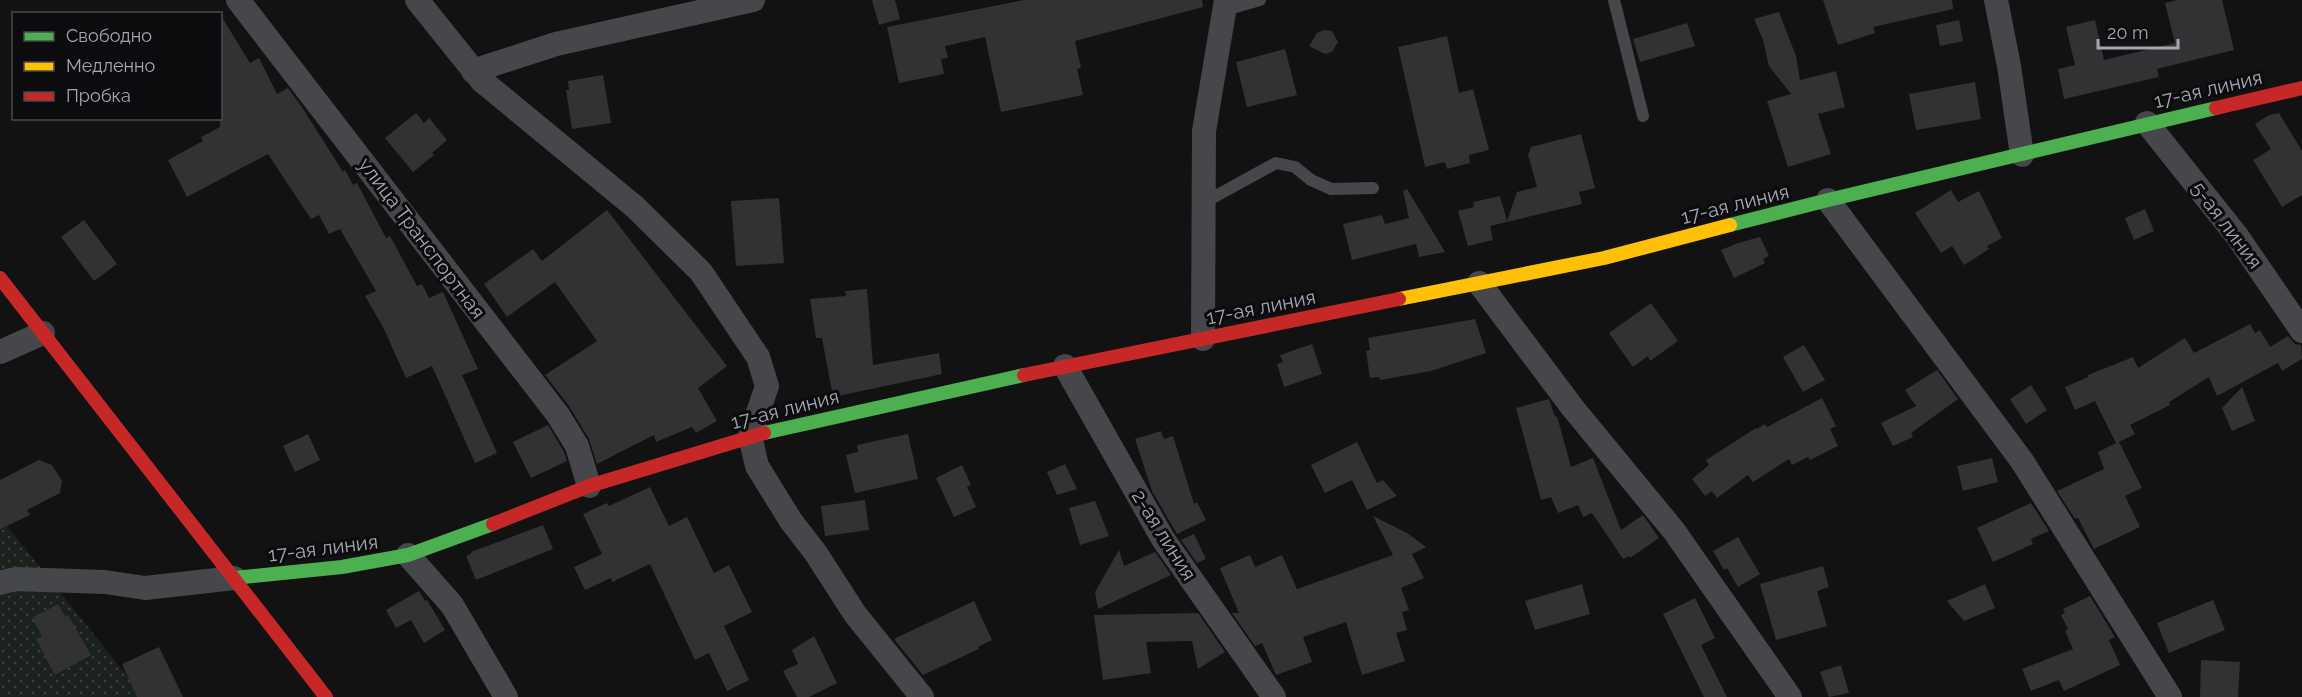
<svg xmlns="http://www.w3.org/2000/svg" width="2302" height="697" viewBox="0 0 2302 697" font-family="Raleway,sans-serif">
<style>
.garden{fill:url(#garden-dots)}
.building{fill:#323235}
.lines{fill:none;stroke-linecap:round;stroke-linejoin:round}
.lane{stroke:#46474b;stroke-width:12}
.street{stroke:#46474b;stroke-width:24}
.fast{stroke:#4caf50;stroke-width:14}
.slow{stroke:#ffc107;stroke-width:14}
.jam{stroke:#c62828;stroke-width:14}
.labels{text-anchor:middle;stroke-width:6;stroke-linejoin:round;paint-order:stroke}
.street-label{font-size:20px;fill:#a3a7b4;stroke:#0c0c0e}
</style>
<defs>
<pattern id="garden-dots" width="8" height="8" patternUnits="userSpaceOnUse" patternTransform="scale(1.5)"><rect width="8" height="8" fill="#1b211c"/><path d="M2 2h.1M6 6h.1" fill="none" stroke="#393e3b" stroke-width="1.8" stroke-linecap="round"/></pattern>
</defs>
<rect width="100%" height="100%" fill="#121212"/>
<polygon class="garden" points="0,517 144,697 0,697"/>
<g class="building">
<polygon points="872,0 895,0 900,19 879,25"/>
<polygon points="1024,0 1202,0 1203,7 1075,41 1081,68 1077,69 1083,95 1001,112 985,37 945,46 948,58 941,59 944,74 899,83 887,27"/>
<polygon points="1823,0 1952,0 1953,9 1873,27 1875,33 1838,45"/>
<polygon points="2178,0 2222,0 2234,50 2157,69 2159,77 2064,99 2058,69 2075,65 2066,27 2095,20 2104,60 2175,43 2165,3"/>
<polygon points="1779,12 1796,56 1800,80 1836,71 1845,107 1818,114 1831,154 1788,167 1767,101 1791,94 1769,66 1763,40 1754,19"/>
<polygon points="220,14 250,63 259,58 277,94 288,88 302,107 343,172 345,170 353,185 357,183 386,238 390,236 417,286 422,284 429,298 443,292 478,369 462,375 497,453 475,463 432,366 406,378 383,327 365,296 376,291 340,229 329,234 319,215 311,219 268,154 187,197 168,160 203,141 201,137 220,127"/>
<polygon points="1959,20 1963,41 1940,46 1936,25"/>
<polygon points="1687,23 1695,46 1640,62 1633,39"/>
<polygon points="1324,30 1332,31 1338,42 1332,52 1325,54 1309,46 1317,33"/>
<polygon points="1447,36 1459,93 1473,89 1489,150 1469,155 1470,163 1447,169 1445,162 1425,167 1398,47"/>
<polygon points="1285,49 1297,95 1247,107 1236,62"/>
<polygon points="603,75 611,123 572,129 566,90 569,90 568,81"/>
<polygon points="1975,82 1981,119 1916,130 1909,94"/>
<polygon points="416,113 424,123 429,118 447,140 432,153 434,155 413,172 385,138"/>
<polygon points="2279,113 2302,151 2302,195 2282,207 2253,160 2271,149 2255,124 2269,115"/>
<polygon points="1581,134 1595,188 1579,192 1582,204 1490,226 1493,240 1468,246 1458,211 1474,207 1473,202 1500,196 1507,221 1517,192 1537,187 1528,155 1531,147"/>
<polygon points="1407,189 1445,252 1419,257 1416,244 1352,260 1343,224 1382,215 1385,224 1409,218 1403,191"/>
<polygon points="1951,190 1958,202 1979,191 2002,238 1987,246 1989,249 1964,265 1952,246 1941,253 1915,213"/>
<polygon points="779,198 784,263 736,266 731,201"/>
<polygon points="2145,209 2154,231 2134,240 2125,218"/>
<polygon points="607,210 727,366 698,388 717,421 696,433 692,427 656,442 654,435 597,464 589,439 569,406 545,375 597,341 555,282 507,317 484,284 533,249 542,261"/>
<polygon points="84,220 117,264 94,281 61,237"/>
<polygon points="1760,237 1769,256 1763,259 1765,263 1734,278 1721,250 1738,243"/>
<polygon points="867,289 873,365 939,353 942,374 833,397 822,338 816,338 810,299 846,296 845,291"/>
<polygon points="1651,303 1678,341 1650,361 1648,356 1633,367 1609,333"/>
<polygon points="1475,319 1486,353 1431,371 1380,380 1379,377 1370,378 1366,351 1370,350 1368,338"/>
<polygon points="2250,324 2255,333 2260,330 2270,347 2288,336 2295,344 2301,345 2302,359 2282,371 2278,363 2217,396 2209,377 2169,402 2170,405 2130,425 2135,434 2119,442 2142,488 2125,496 2140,527 2094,549 2078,518 2075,519 2057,491 2104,469 2098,452 2116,443 2095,401 2075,410 2065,387 2088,377 2088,375 2133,357 2138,368 2185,338 2194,353"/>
<polygon points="1312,344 1322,374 1284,387 1277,364 1283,362 1280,355"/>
<polygon points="1804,345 1825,380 1803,392 1783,357"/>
<polygon points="1937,370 1958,399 1911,433 1913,437 1893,446 1881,423 1916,406 1905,390"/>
<polygon points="2031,385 2047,410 2026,424 2010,399"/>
<polygon points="2242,387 2255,421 2232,431 2222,408"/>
<polygon points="1822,398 1836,426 1830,429 1838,446 1810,460 1808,457 1792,465 1789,459 1753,482 1748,475 1717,498 1712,491 1705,496 1692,479 1709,465 1706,460 1756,428 1757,429 1765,424 1767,427"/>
<polygon points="1549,399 1555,417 1557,416 1571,467 1593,458 1621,530 1643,515 1659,538 1630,558 1629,556 1623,559 1592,513 1583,517 1578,505 1558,513 1551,497 1541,500 1516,408"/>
<polygon points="548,425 564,452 567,461 531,478 513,442"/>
<polygon points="1161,431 1164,439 1173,436 1194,504 1197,502 1206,520 1177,534 1152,491 1135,439"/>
<polygon points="308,434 320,460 295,472 283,446"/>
<polygon points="908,434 918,479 855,493 846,455 858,452 857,445"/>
<polygon points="1357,442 1377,483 1383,480 1397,496 1367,510 1352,480 1325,493 1311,465"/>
<polygon points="1992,458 1998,482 1963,491 1957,466"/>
<polygon points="39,460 52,465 62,481 60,493 27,510 30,515 0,529 0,480"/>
<polygon points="1065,464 1077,489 1057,495 1047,472"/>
<polygon points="962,465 971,485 967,487 976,507 954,517 936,478"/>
<polygon points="650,487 669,526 687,517 714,573 729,565 752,612 724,626 749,680 727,691 709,653 695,660 650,564 612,582 611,578 585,590 574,567 602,554 583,514 607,503 609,506"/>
<polygon points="865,500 869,530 825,536 821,506"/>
<polygon points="1095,501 1109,536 1080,545 1069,508"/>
<polygon points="2031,503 2049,531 2031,539 2033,544 1993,562 1977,528"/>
<polygon points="1373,516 1407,533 1426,547 1412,554 1424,578 1401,588 1409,610 1402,612 1407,630 1396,633 1405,661 1362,675 1346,622 1303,637 1312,662 1276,675 1262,643 1255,646 1232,613 1239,613 1220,568 1250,555 1255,567 1282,555 1297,589 1393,555"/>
<polygon points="543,525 553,549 476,580 466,556 472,553 471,552"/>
<polygon points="1194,534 1206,559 1197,563 1181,540"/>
<polygon points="1738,537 1760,574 1738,587 1727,568 1724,570 1713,551"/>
<polygon points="1119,550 1124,566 1155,552 1171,575 1098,609 1095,592"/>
<polygon points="1823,566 1829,587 1817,591 1827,626 1776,640 1760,584"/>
<polygon points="1582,584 1590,614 1535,630 1525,601"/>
<polygon points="1985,584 1995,608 1964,621 1947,601"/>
<polygon points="419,591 425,601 427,600 445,630 424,643 411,620 396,628 386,610"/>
<polygon points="2090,596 2115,637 2109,640 2120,665 2064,691 2059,680 2031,691 2022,669 2073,649 2065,631 2068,629 2061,615 2065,613 2063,609"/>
<polygon points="1695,598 1715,638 1701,645 1727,697 1704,697 1663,614"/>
<polygon points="2213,600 2225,630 2169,653 2157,623"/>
<polygon points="974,601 992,640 978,647 979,649 923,675 894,639"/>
<polygon points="58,604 65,617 68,615 91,655 55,675 36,639 42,636 32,618"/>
<polygon points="1198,613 1225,652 1198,669 1192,641 1146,642 1151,673 1103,680 1094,615"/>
<polygon points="814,636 837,683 809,697 797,697 783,671 798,664 792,650"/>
<polygon points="159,647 183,697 137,697 122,664"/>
<polygon points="2201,660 2240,662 2238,697 2200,697"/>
<polygon points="1841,665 1849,693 1829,697 1820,672"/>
</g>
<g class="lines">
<g class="lane">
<polyline points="1614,0 1643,116"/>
<polyline points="1225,10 1260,0"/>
<polyline points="1205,202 1276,163 1295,167 1311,180 1331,189 1373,188"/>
</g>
<g class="street">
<polyline points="238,0 558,415 577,446 589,486"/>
<polyline points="417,0 482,81 635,207 701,272 758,357 767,386 750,436 757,466 791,521 815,552 855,614 922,697"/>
<polyline points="1996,0 2009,66 2022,155"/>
<polyline points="473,71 556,44 753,0"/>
<polyline points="2147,123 2237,236 2302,331"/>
<polyline points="1828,200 2022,461 2170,697"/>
<polyline points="1479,283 1572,407 1674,531 1790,697"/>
<polyline points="1203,339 1204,131 1226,0"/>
<polyline points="0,352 43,333"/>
<polyline points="1065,366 1163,539 1274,697"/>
<polyline points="408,555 452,605 506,697"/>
<polyline points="0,583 15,579 105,582 145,588 234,578"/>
</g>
<g class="fast">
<polyline points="1730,225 1828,200 2216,108"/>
<polyline points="764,433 1024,375"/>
<polyline points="234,578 342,567 408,555 493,524"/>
</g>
<polyline class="slow" points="1399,299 1604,258 1730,225"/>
<g class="jam">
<polyline points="2216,108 2302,88"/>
<polyline points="0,278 326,697"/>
<polyline points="1024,375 1399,299"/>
<polyline points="493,524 589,486 764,433"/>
</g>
</g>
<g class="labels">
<g class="street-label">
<text transform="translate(2208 89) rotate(-13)" y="7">17-ая линия</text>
<text transform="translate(1735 204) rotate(-14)" y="7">17-ая линия</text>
<text transform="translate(2227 225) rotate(53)" y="7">5-ая линия</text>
<text transform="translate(422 238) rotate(53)" y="7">улица Транспортная</text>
<text transform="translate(1261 307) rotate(-11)" y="7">17-ая линия</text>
<text transform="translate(785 409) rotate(-14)" y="7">17-ая линия</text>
<text transform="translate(1164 535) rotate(58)" y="7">2-ая линия</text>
<text transform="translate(323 548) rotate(-7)" y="7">17-ая линия</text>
</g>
</g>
<rect x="12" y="12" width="210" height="108" fill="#0c0c0e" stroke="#484a50" stroke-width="1.5"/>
<rect x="24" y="32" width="30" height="9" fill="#4caf50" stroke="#484a50" stroke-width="1.5"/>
<text x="66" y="42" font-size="18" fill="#a3a7b4">Свободно</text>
<rect x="24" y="62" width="30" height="9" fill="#ffc107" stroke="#484a50" stroke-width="1.5"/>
<text x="66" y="72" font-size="18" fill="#a3a7b4">Медленно</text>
<rect x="24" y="92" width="30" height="9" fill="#c62828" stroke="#484a50" stroke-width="1.5"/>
<text x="66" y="102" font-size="18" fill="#a3a7b4">Пробка</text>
<path d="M2098 39v9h80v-9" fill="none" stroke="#a3a7b4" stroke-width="3"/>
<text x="2107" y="39" font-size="18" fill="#a3a7b4" stroke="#0c0c0e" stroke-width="4.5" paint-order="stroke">20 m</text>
</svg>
